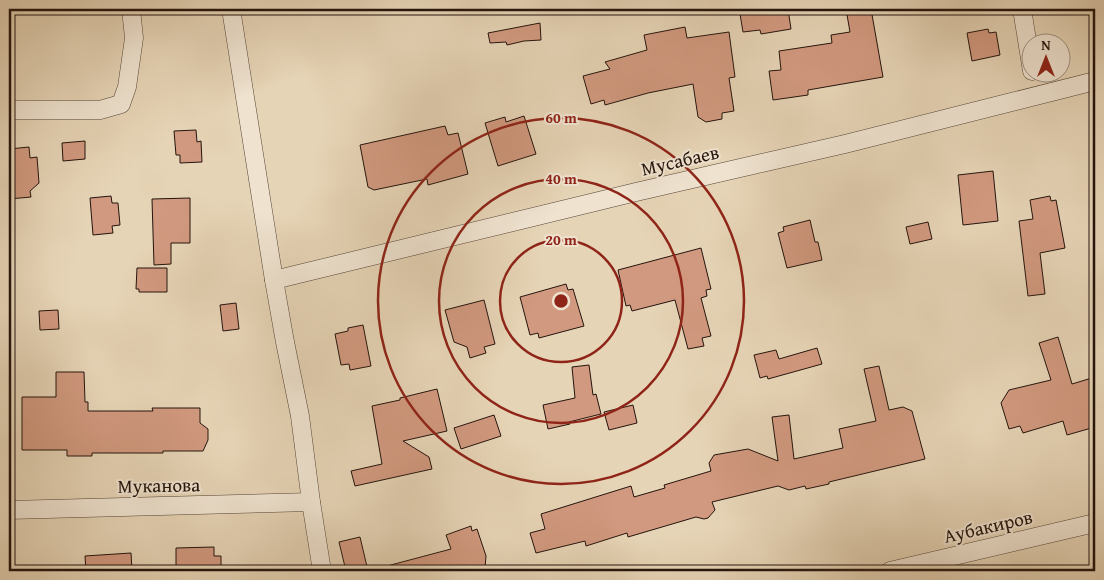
<svg xmlns="http://www.w3.org/2000/svg" width="1104" height="580" viewBox="0 0 1104 580" font-family="'Gentium Book Plus',serif">
<style>
.building{fill:#d1997f;stroke:#24140d}
.lines{fill:none;stroke-linecap:round;stroke-linejoin:round}
.street-casing{stroke:#544437;stroke-width:19}
.street{stroke:#efe3d0;stroke-width:18}
.ring{fill:none;stroke:#8f2418;stroke-width:2.5}
.labels{text-anchor:middle;stroke-width:4;stroke-linejoin:round;paint-order:stroke}
.street-label{font-size:19px;fill:#24140d;stroke:#efe3d0}
.centre{fill:#8f2418;stroke:#efe3d0;stroke-width:2.5}
.ring-label{font-size:15px;text-anchor:middle;font-weight:bold;fill:#8f2418;stroke:#efe3d0;stroke-width:4;stroke-linejoin:round;paint-order:stroke}
</style>
<rect width="100%" height="100%" fill="#e6d4b6"/>
<filter id="stains"><feTurbulence type="fractalNoise" baseFrequency=".004" numOctaves="4"/><feColorMatrix values="0 0 0 0 .2 0 0 0 0 .09 0 0 0 0 .02 0 0 0 .5 -.17"/></filter>
<radialGradient id="worn" r=".72"><stop offset=".6" stop-color="#630" stop-opacity="0"/><stop offset="1" stop-color="#630" stop-opacity=".3"/></radialGradient>
<g class="building">
<polygon points="788,9 791,29 761,34 760,30 743,32 740,14"/>
<polygon points="846,9 871,9 883,77 808,90 808,95 773,100 769,71 781,70 779,51 832,43 831,35 850,32"/>
<polygon points="540,23 541,40 524,41 507,45 506,42 490,43 488,33"/>
<polygon points="685,27 687,38 729,32 735,77 729,78 734,111 722,113 722,119 706,122 698,117 693,84 648,93 605,105 604,100 591,104 583,76 610,69 605,62 647,50 644,35"/>
<polygon points="988,29 989,33 996,32 1000,55 972,61 967,33"/>
<polygon points="524,116 536,154 498,166 485,123 505,117 506,122"/>
<polygon points="445,126 448,135 458,133 468,174 428,185 427,179 374,190 368,187 360,145"/>
<polygon points="196,130 197,142 201,141 202,162 180,163 180,155 176,155 174,131"/>
<polygon points="85,141 85,159 63,161 62,143"/>
<polygon points="29,147 30,158 37,157 39,183 30,191 31,197 9,199 9,149"/>
<polygon points="993,171 998,221 963,225 958,175"/>
<polygon points="111,196 112,203 118,203 120,225 112,226 113,233 93,235 90,198"/>
<polygon points="1050,196 1051,201 1056,200 1065,248 1040,253 1045,294 1028,296 1019,221 1033,219 1030,200"/>
<polygon points="190,198 190,243 171,243 171,264 154,265 152,199"/>
<polygon points="810,220 815,242 818,242 822,260 787,268 778,233 784,231 783,227"/>
<polygon points="928,222 932,239 910,244 906,227"/>
<polygon points="701,248 711,289 706,290 707,296 701,298 711,336 702,338 704,346 688,349 675,300 632,311 630,305 626,306 618,270"/>
<polygon points="137,268 167,268 167,292 139,292 139,289 136,289"/>
<polygon points="566,284 568,290 573,289 584,326 539,338 538,333 530,335 520,297"/>
<polygon points="484,300 495,344 484,347 486,353 470,358 467,347 454,342 445,310"/>
<polygon points="236,303 239,329 223,331 220,305"/>
<polygon points="58,310 59,329 40,330 39,311"/>
<polygon points="363,325 371,366 350,370 349,364 341,365 335,334 348,331 348,328"/>
<polygon points="1058,337 1072,384 1095,377 1095,427 1067,435 1063,421 1023,433 1020,426 1009,429 1001,403 1009,390 1051,380 1039,343"/>
<polygon points="817,348 822,364 768,379 767,376 760,378 754,355 776,350 779,359"/>
<polygon points="589,365 593,395 596,394 601,414 569,422 570,424 548,429 543,405 575,398 572,367"/>
<polygon points="879,366 889,410 903,407 912,411 925,459 829,482 829,484 806,489 805,486 789,490 778,486 712,502 715,510 708,518 704,519 696,517 628,537 627,533 586,546 585,541 536,553 530,533 545,529 541,514 631,486 634,497 665,488 664,485 711,471 709,463 714,455 748,449 778,461 772,417 789,415 794,459 843,448 839,429 876,421 864,369"/>
<polygon points="56,372 84,372 85,402 88,402 88,411 153,411 152,408 200,408 200,423 208,429 208,440 203,451 163,451 163,453 92,453 92,456 67,456 67,450 22,450 22,397 56,397"/>
<polygon points="437,389 447,431 403,441 429,457 432,469 355,486 351,471 382,464 372,406 400,400 400,398"/>
<polygon points="633,405 637,423 609,430 604,412"/>
<polygon points="494,415 501,436 461,449 454,428"/>
<polygon points="471,526 472,531 477,529 486,556 485,568 473,571 388,571 387,566 451,549 446,535"/>
<polygon points="360,537 368,571 346,571 339,542"/>
<polygon points="214,547 214,556 221,556 221,571 176,571 176,548"/>
<polygon points="131,553 132,571 86,571 85,556"/>
</g>
<g class="lines">
<g class="street-casing">
<g id="street">
<polyline points="231,9 274,280 285,342 300,416 311,502 322,571"/>
<polyline points="1022,9 1032,71"/>
<polyline points="9,110 100,110 121,104 127,87 134,38 131,9"/>
<polyline points="274,280 636,192 845,144 1095,81"/>
<polyline points="9,510 311,502"/>
<polyline points="890,571 1095,523"/>
</g>
</g>
<use href="#street" class="street"/>
</g>
<g class="ring">
<circle cx="561" cy="301" r="61"/>
<circle cx="561" cy="301" r="122"/>
<circle cx="561" cy="301" r="183"/>
</g>
<g class="labels">
<g class="street-label">
<text transform="translate(680 160) rotate(-13)" y="7">Мусабаев</text>
<text transform="translate(159 485) rotate(-1)" y="7">Муканова</text>
<text transform="translate(988 526) rotate(-13)" y="7">Аубакиров</text>
</g>
</g>
<circle cx="561" cy="301" r="8" class="centre"/>
<g class="ring-label">
<text x="561" y="123">60 m</text>
<text x="561" y="184">40 m</text>
<text x="561" y="245">20 m</text>
</g>
<rect width="1104" height="580" fill="none" stroke="#e6d4b6" stroke-width="30"/>
<rect x="10" y="10" width="1084" height="560" fill="none" stroke="#24140d" stroke-width="2.5"/>
<rect x="15" y="15" width="1074" height="550" fill="none" stroke="#24140d"/>
<g transform="translate(1046 58)"><circle r="24" fill="#efe3d0" stroke="#9e9082"/>
<path d="M0-4L9 19L0 12L-9 19Z" fill="#8f2418"/>
<text y="-8" font-size="14" font-weight="bold" text-anchor="middle" fill="#24140d">N</text>
</g>
<rect width="100%" height="100%" filter="url(#stains)"/>
<rect width="100%" height="100%" fill="url(#worn)"/>
</svg>
